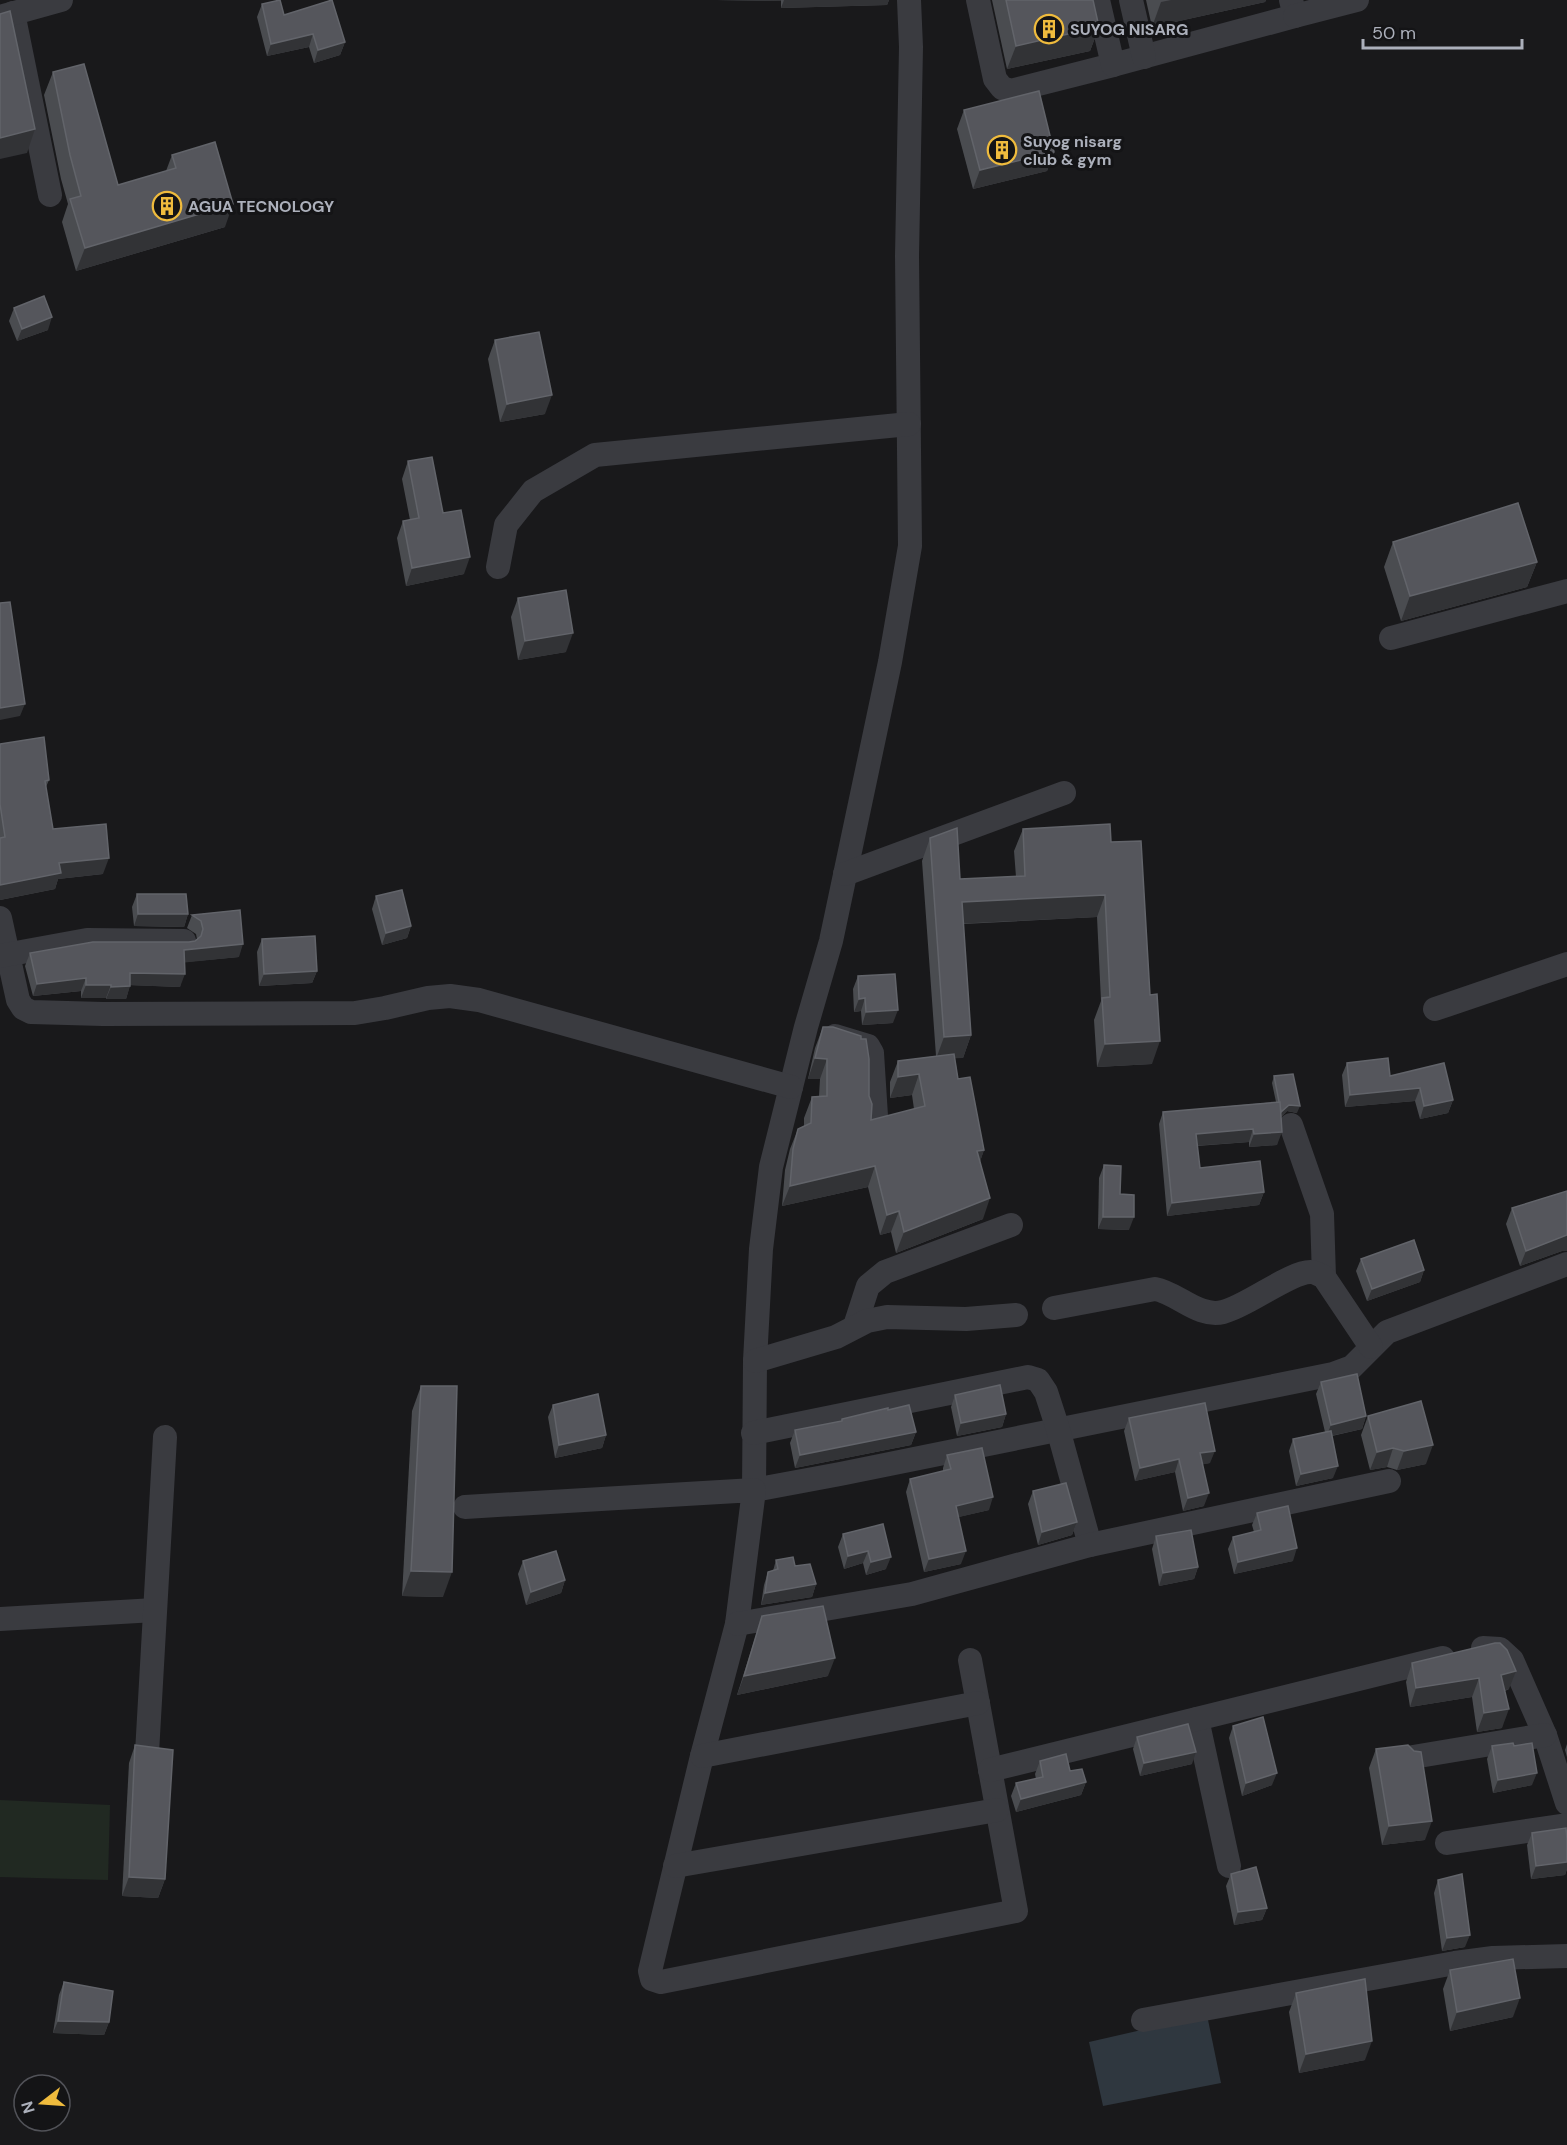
<svg xmlns="http://www.w3.org/2000/svg" width="1567" height="2145" viewBox="0 0 1567 2145" font-family="'DM Sans',sans-serif">
<style>
.green{fill:#212922}
.water{fill:#2f373f}
.lines{fill:none;stroke-linecap:round;stroke-linejoin:round}
.minor{stroke:#3a3b40;stroke-width:24}
.wall{fill:#4a4c50}
.shaded-wall{fill:#323336}
.building{fill:#55565c;stroke:#62646a;stroke-width:1.5}
.labels{text-anchor:middle;stroke-width:6;stroke-linejoin:round;paint-order:stroke}
.poi-label{font-size:16px;font-weight:bold;fill:#acb0bb;stroke:#141416;text-anchor:start}
</style>
<rect width="100%" height="100%" fill="#19191b"/>
<polygon class="green" points="0,1800 110,1805 108,1880 0,1877"/>
<polygon class="water" points="1207,2015 1221,2083 1103,2106 1089,2042"/>
<g class="lines">
<g class="minor">
<polyline points="909,0 911,47 907,256 910,546 890,662 831,941 806,1027 771,1167 761,1249 755,1361 754,1490 840,1474 1333,1374 1352,1367 1387,1332 1567,1264"/>
<polyline points="978,0 995,79 1002,88 1011,91 1113,65"/>
<polyline points="1098,0 1113,65 1295,16 1291,0"/>
<polyline points="1131,0 1144,57"/>
<polyline points="13,13 50,195"/>
<polyline points="1295,16 1357,0"/>
<polyline points="0,17 61,0"/>
<polyline points="498,567 506,525 533,491 595,455 909,424"/>
<polyline points="1391,638 1567,591"/>
<polyline points="845,874 1064,793"/>
<polyline points="0,918 18,1000 23,1008 31,1012 103,1014 355,1013 385,1008 428,998 450,996 479,1000 791,1087"/>
<polyline points="0,956 87,940 184,941"/>
<polyline points="1435,1009 1567,964"/>
<polyline points="835,1036 868,1046 872,1053 876,1116"/>
<polyline points="1291,1125 1322,1214 1324,1277"/>
<path d="M1054,1308L1155,1289C1178,1293 1198,1318 1223,1312C1248,1306 1291,1271 1311,1272C1315,1272 1320,1275 1324,1277L1371,1347"/>
<polyline points="855,1326 868,1286 885,1272 1011,1225"/>
<polyline points="755,1361 836,1337 867,1321 887,1317 966,1319 1016,1315"/>
<polyline points="753,1433 1028,1377 1038,1380 1046,1392 1058,1429 1090,1545"/>
<polyline points="465,1507 754,1490 737,1624 702,1756 650,1971 652,1979 661,1982 1016,1911 970,1660"/>
<polyline points="0,1619 155,1610"/>
<polyline points="737,1624 912,1594 1090,1545 1389,1481"/>
<polyline points="1483,1648 1500,1649 1512,1660 1545,1735 1567,1803"/>
<polyline points="1197,1719 1229,1866"/>
<polyline points="147,1753 165,1437"/>
<polyline points="702,1756 978,1703"/>
<polyline points="1413,1757 1545,1735"/>
<polyline points="990,1770 1443,1658"/>
<polyline points="1447,1843 1567,1825"/>
<polyline points="675,1866 997,1810"/>
<polyline points="1143,2020 1455,1963 1493,1958 1567,1956"/>
</g>
</g>
<g class="wall">
<polygon points="716,0 889,0 887,5 781,8 781,1"/>
<polygon points="992,0 1093,0 1099,27 1090,51 1007,69"/>
<polygon points="1146,0 1266,0 1265,2 1152,27"/>
<polygon points="262,4 345,42 340,55 314,63 309,47 267,56 257,17"/>
<polygon points="53,72 118,185 166,171 172,155 225,227 76,271 62,222 68,204 61,179 44,95"/>
<polygon points="964,110 1054,152 1047,171 973,189 957,129"/>
<polygon points="14,308 48,330 17,341 9,321"/>
<polygon points="495,340 545,414 500,422 488,359"/>
<polygon points="408,461 464,574 406,586 397,538 403,521 410,520 402,479"/>
<polygon points="1393,542 1537,562 1527,587 1401,621 1384,567"/>
<polygon points="518,598 566,652 518,660 511,617"/>
<polygon points="0,744 49,780 46,787 53,829 103,874 58,879 55,889 0,900"/>
<polygon points="1023,829 1111,842 1152,1064 1097,1067 1094,1020 1101,1001 1097,917 963,924 971,1035 963,1058 955,1058 958,1079 984,1150 980,1161 983,1219 896,1253 891,1232 880,1235 868,1187 782,1206 785,1170 790,1149 798,1129 804,1126 804,1118 812,1097 819,1096 820,1079 808,1079 815,1048 823,1027 869,1096 871,1120 914,1109 912,1095 890,1098 890,1082 898,1061 936,1056 922,861 930,838 960,879 1016,877 1014,851"/>
<polygon points="137,894 188,914 184,927 134,926 132,907"/>
<polygon points="376,896 411,926 407,938 382,945 372,909"/>
<polygon points="240,910 239,957 185,962 180,987 130,985 126,999 106,999 106,998 81,998 81,991 33,996 25,966 30,953 189,942 195,941 197,939 196,934 187,928 192,915"/>
<polygon points="262,939 317,971 312,983 259,986 257,952"/>
<polygon points="858,976 893,1023 862,1025 861,1011 854,1012 853,989"/>
<polygon points="1347,1063 1453,1100 1448,1113 1420,1119 1415,1101 1345,1107 1342,1075"/>
<polygon points="1274,1076 1297,1113 1287,1111 1281,1117 1277,1145 1249,1147 1249,1142 1197,1146 1200,1168 1264,1192 1259,1205 1167,1216 1159,1124 1163,1112 1276,1102 1272,1083"/>
<polygon points="1104,1165 1120,1194 1129,1230 1098,1229 1099,1178"/>
<polygon points="1512,1208 1562,1251 1520,1266 1506,1224"/>
<polygon points="1361,1259 1424,1270 1420,1282 1367,1301 1356,1271"/>
<polygon points="1321,1382 1366,1416 1362,1429 1332,1436 1333,1478 1296,1486 1289,1451 1293,1439 1325,1432 1316,1394"/>
<polygon points="421,1386 443,1597 402,1596 412,1411"/>
<polygon points="955,1395 1006,1414 1002,1427 957,1436 951,1407"/>
<polygon points="553,1405 606,1435 602,1448 555,1458 548,1417"/>
<polygon points="888,1410 916,1432 911,1445 795,1468 790,1443 795,1430 841,1421 842,1419"/>
<polygon points="1368,1416 1426,1464 1397,1470 1387,1467 1370,1470 1361,1435"/>
<polygon points="1129,1418 1210,1463 1203,1464 1204,1506 1183,1511 1175,1472 1135,1481 1124,1431"/>
<polygon points="947,1455 989,1510 958,1517 961,1564 924,1572 906,1492 910,1479 943,1471 943,1468"/>
<polygon points="1033,1491 1077,1522 1072,1535 1038,1545 1028,1504"/>
<polygon points="1257,1513 1293,1561 1234,1574 1228,1549 1233,1537 1254,1532 1252,1525"/>
<polygon points="883,1524 886,1569 866,1575 863,1563 844,1569 838,1547 843,1534"/>
<polygon points="1156,1536 1198,1567 1194,1579 1159,1586 1152,1549"/>
<polygon points="776,1560 795,1566 816,1584 812,1597 761,1605 764,1585 768,1572 773,1571"/>
<polygon points="523,1561 565,1580 561,1593 526,1605 518,1574"/>
<polygon points="762,1616 828,1676 737,1695"/>
<polygon points="1495,1643 1509,1689 1505,1691 1502,1728 1477,1732 1472,1697 1410,1707 1406,1682 1412,1663"/>
<polygon points="1233,1726 1272,1785 1242,1796 1229,1738"/>
<polygon points="1137,1737 1192,1764 1140,1776 1133,1749"/>
<polygon points="1567,1744 1567,1757 1565,1750"/>
<polygon points="135,1745 165,1879 158,1898 122,1896 129,1763"/>
<polygon points="1492,1746 1514,1746 1532,1785 1493,1793 1487,1759"/>
<polygon points="1376,1749 1414,1751 1425,1840 1382,1845 1369,1768"/>
<polygon points="1040,1761 1070,1771 1086,1782 1081,1795 1016,1812 1011,1796 1016,1783 1036,1779 1035,1774"/>
<polygon points="1532,1833 1567,1840 1567,1869 1565,1875 1531,1879 1527,1845"/>
<polygon points="1231,1874 1267,1908 1262,1920 1234,1925 1226,1886"/>
<polygon points="1438,1880 1465,1947 1442,1951 1434,1893"/>
<polygon points="1450,1970 1513,2017 1450,2031 1443,1989"/>
<polygon points="64,1982 109,2022 104,2035 53,2033 59,1995"/>
<polygon points="1296,1993 1365,2060 1299,2073 1289,2012"/>
</g>
<g class="shaded-wall">
<polygon points="716,0 781,0 781,1"/>
<polygon points="784,0 889,0 887,5 781,8"/>
<polygon points="1171,0 1266,0 1265,2 1152,27 1161,2"/>
<polygon points="1099,27 1090,51 1007,69 1016,46"/>
<polygon points="313,34 309,47 267,56 271,44"/>
<polygon points="345,42 340,55 314,63 318,50"/>
<polygon points="35,129 27,153 0,159 0,138"/>
<polygon points="1054,152 1047,171 973,189 980,170"/>
<polygon points="233,204 225,227 76,271 85,248"/>
<polygon points="52,317 48,330 17,341 22,329"/>
<polygon points="552,395 545,414 500,422 507,404"/>
<polygon points="470,557 464,574 406,586 412,568"/>
<polygon points="1537,562 1527,587 1401,621 1410,596"/>
<polygon points="573,633 566,652 518,660 525,641"/>
<polygon points="25,704 20,716 0,720 0,708"/>
<polygon points="109,858 103,874 58,879 55,889 0,900 0,885 59,863"/>
<polygon points="1105,895 1097,917 954,924 962,902"/>
<polygon points="138,914 188,914 184,927 134,926"/>
<polygon points="411,926 407,938 382,945 386,933"/>
<polygon points="243,944 239,957 180,963 184,950"/>
<polygon points="317,971 312,983 259,986 264,974"/>
<polygon points="130,973 185,974 180,987 125,985"/>
<polygon points="86,978 81,991 33,996 37,984"/>
<polygon points="86,985 111,985 106,998 81,998"/>
<polygon points="130,986 126,999 106,999 111,987"/>
<polygon points="865,998 861,1011 854,1012 859,999"/>
<polygon points="898,1010 893,1023 862,1025 866,1012"/>
<polygon points="971,1035 963,1058 936,1059 944,1037"/>
<polygon points="1160,1041 1152,1064 1097,1067 1105,1044"/>
<polygon points="815,1058 827,1059 820,1079 808,1079"/>
<polygon points="919,1074 912,1095 890,1098 898,1077"/>
<polygon points="1420,1088 1415,1101 1345,1107 1350,1095"/>
<polygon points="1453,1100 1448,1113 1420,1119 1424,1106"/>
<polygon points="1289,1105 1300,1106 1297,1113 1287,1111 1279,1118 1281,1112"/>
<polygon points="1253,1129 1249,1142 1192,1146 1196,1134"/>
<polygon points="1282,1132 1277,1145 1249,1147 1254,1134"/>
<polygon points="984,1150 977,1171 977,1151"/>
<polygon points="875,1166 868,1187 782,1206 790,1186"/>
<polygon points="1264,1192 1259,1205 1167,1216 1172,1203"/>
<polygon points="990,1198 983,1219 896,1253 904,1232"/>
<polygon points="899,1211 891,1232 880,1235 887,1215"/>
<polygon points="1103,1217 1134,1217 1129,1230 1098,1229"/>
<polygon points="1567,1235 1567,1251 1562,1251 1520,1266 1526,1251"/>
<polygon points="1424,1270 1420,1282 1367,1301 1372,1289"/>
<polygon points="1006,1414 1002,1427 957,1436 961,1423"/>
<polygon points="1366,1416 1362,1429 1326,1437 1331,1425"/>
<polygon points="916,1432 911,1445 795,1468 800,1455"/>
<polygon points="606,1435 602,1448 555,1458 559,1445"/>
<polygon points="1433,1445 1426,1464 1397,1470 1404,1451"/>
<polygon points="1393,1448 1387,1467 1370,1470 1377,1452"/>
<polygon points="1215,1451 1210,1463 1195,1466 1200,1453"/>
<polygon points="1179,1459 1175,1472 1135,1481 1140,1468"/>
<polygon points="1338,1466 1333,1478 1296,1486 1301,1474"/>
<polygon points="1209,1493 1204,1506 1183,1511 1188,1498"/>
<polygon points="993,1497 989,1510 951,1519 956,1506"/>
<polygon points="1077,1522 1072,1535 1038,1545 1042,1532"/>
<polygon points="1297,1548 1293,1561 1234,1574 1238,1562"/>
<polygon points="868,1551 863,1563 844,1569 848,1556"/>
<polygon points="966,1551 961,1564 924,1572 929,1559"/>
<polygon points="891,1557 886,1569 866,1575 871,1562"/>
<polygon points="1198,1567 1194,1579 1159,1586 1163,1573"/>
<polygon points="411,1571 452,1572 443,1597 402,1596"/>
<polygon points="565,1580 561,1593 526,1605 531,1592"/>
<polygon points="816,1584 812,1597 761,1605 765,1593"/>
<polygon points="835,1658 828,1676 737,1695 744,1676"/>
<polygon points="1516,1671 1509,1689 1494,1694 1501,1675"/>
<polygon points="1479,1678 1472,1697 1410,1707 1416,1688"/>
<polygon points="1509,1709 1502,1728 1477,1732 1484,1713"/>
<polygon points="1196,1752 1192,1764 1140,1776 1144,1763"/>
<polygon points="1277,1773 1272,1785 1242,1796 1246,1783"/>
<polygon points="1537,1773 1532,1785 1493,1793 1498,1780"/>
<polygon points="1086,1782 1081,1795 1016,1812 1021,1799"/>
<polygon points="1432,1821 1425,1840 1382,1845 1389,1826"/>
<polygon points="1567,1862 1567,1869 1565,1875 1531,1879 1536,1866"/>
<polygon points="129,1877 165,1879 158,1898 122,1896"/>
<polygon points="1267,1908 1262,1920 1234,1925 1238,1912"/>
<polygon points="1470,1935 1465,1947 1442,1951 1447,1938"/>
<polygon points="1520,1998 1513,2017 1450,2031 1457,2012"/>
<polygon points="58,2021 109,2022 104,2035 53,2033"/>
<polygon points="1372,2041 1365,2060 1299,2073 1306,2054"/>
</g>
<g class="building">
<polygon points="280,0 284,15 332,0 345,42 318,50 313,34 271,44 262,4"/>
<polygon points="1006,0 1093,0 1099,27 1016,46"/>
<polygon points="10,11 35,129 0,138 0,14"/>
<polygon points="84,64 118,185 176,168 172,155 215,142 233,204 85,248 70,199 81,196 70,155 53,72"/>
<polygon points="1039,91 1054,152 980,170 964,110"/>
<polygon points="44,296 52,317 22,329 14,308"/>
<polygon points="539,332 552,395 507,404 495,340"/>
<polygon points="432,457 443,513 461,510 470,557 412,568 403,521 419,518 408,461"/>
<polygon points="1518,503 1537,562 1410,596 1393,542"/>
<polygon points="566,590 573,633 525,641 518,598"/>
<polygon points="10,602 25,704 0,708 0,603"/>
<polygon points="44,737 49,780 45,781 53,829 106,824 109,858 59,863 61,873 0,885 0,838 5,837 0,804 0,744"/>
<polygon points="1110,824 1111,842 1141,841 1150,995 1157,994 1160,1041 1105,1044 1102,998 1110,997 1105,895 962,902 971,1035 944,1037 930,838 957,828 960,879 1025,876 1023,829"/>
<polygon points="402,890 411,926 386,933 376,896"/>
<polygon points="137,894 186,894 188,914 138,914"/>
<polygon points="240,910 243,944 184,950 185,974 130,973 130,986 111,987 111,985 86,985 86,978 37,984 30,953 93,942 189,942 195,941 201,936 203,929 201,921 192,915"/>
<polygon points="315,936 317,971 264,974 262,939"/>
<polygon points="895,974 898,1010 866,1012 865,998 859,999 858,976"/>
<polygon points="823,1027 833,1027 861,1036 861,1039 866,1039 869,1059 869,1096 872,1104 871,1120 925,1106 919,1074 898,1077 898,1061 954,1054 958,1079 970,1077 984,1150 977,1151 990,1198 904,1232 899,1211 887,1215 875,1166 790,1186 793,1149 798,1129 811,1123 812,1097 827,1096 827,1059 815,1058"/>
<polygon points="1388,1058 1390,1076 1444,1063 1453,1100 1424,1106 1420,1088 1350,1095 1347,1063"/>
<polygon points="1293,1074 1300,1106 1289,1105 1281,1112 1274,1076"/>
<polygon points="1280,1102 1282,1132 1254,1134 1253,1129 1196,1134 1200,1168 1260,1161 1264,1192 1172,1203 1163,1112"/>
<polygon points="1104,1165 1121,1166 1120,1194 1134,1195 1134,1217 1103,1217"/>
<polygon points="1567,1191 1567,1235 1526,1251 1512,1208"/>
<polygon points="1414,1240 1424,1270 1372,1289 1361,1259"/>
<polygon points="1357,1374 1366,1416 1331,1425 1321,1382"/>
<polygon points="1000,1385 1006,1414 961,1423 955,1395"/>
<polygon points="421,1386 457,1386 452,1572 411,1571"/>
<polygon points="598,1394 606,1435 559,1445 553,1405"/>
<polygon points="1421,1401 1433,1445 1404,1451 1393,1448 1377,1452 1368,1416"/>
<polygon points="1205,1403 1215,1451 1200,1453 1209,1493 1188,1498 1179,1459 1140,1468 1129,1418"/>
<polygon points="909,1405 916,1432 800,1455 795,1430 842,1421 842,1419 867,1413 888,1408 888,1410"/>
<polygon points="1331,1431 1338,1466 1301,1474 1293,1439"/>
<polygon points="982,1448 993,1497 956,1506 966,1551 929,1559 910,1479 951,1469 947,1455"/>
<polygon points="1066,1483 1077,1522 1042,1532 1033,1491"/>
<polygon points="1288,1506 1297,1548 1238,1562 1233,1537 1261,1530 1257,1513"/>
<polygon points="883,1524 891,1557 871,1562 868,1551 848,1556 843,1534"/>
<polygon points="1191,1530 1198,1567 1163,1573 1156,1536"/>
<polygon points="556,1551 565,1580 531,1592 523,1561"/>
<polygon points="793,1557 795,1566 810,1564 816,1584 765,1593 768,1572 778,1569 776,1560"/>
<polygon points="823,1606 835,1658 744,1676 762,1616"/>
<polygon points="1495,1643 1500,1643 1507,1650 1516,1671 1501,1675 1509,1709 1484,1713 1479,1678 1416,1688 1412,1663"/>
<polygon points="1263,1717 1277,1773 1246,1783 1233,1726"/>
<polygon points="1188,1724 1196,1752 1144,1763 1137,1737"/>
<polygon points="1513,1743 1514,1746 1532,1743 1537,1773 1498,1780 1492,1746"/>
<polygon points="135,1745 173,1750 165,1879 129,1877"/>
<polygon points="1408,1745 1414,1751 1421,1752 1432,1821 1389,1826 1376,1749"/>
<polygon points="1066,1754 1070,1771 1082,1769 1086,1782 1021,1799 1016,1783 1043,1777 1040,1761"/>
<polygon points="1566,1828 1567,1840 1567,1862 1536,1866 1532,1833"/>
<polygon points="1256,1867 1267,1908 1238,1912 1231,1874"/>
<polygon points="1462,1874 1470,1935 1447,1938 1438,1880"/>
<polygon points="1513,1959 1520,1998 1457,2012 1450,1970"/>
<polygon points="1365,1979 1372,2041 1306,2054 1296,1993"/>
<polygon points="64,1982 113,1991 109,2022 58,2021"/>
</g>
<defs>
<g id="building-ring" transform="scale(1.5)"><circle r="9.5" fill="#141416" stroke="#efbb3d" stroke-width="1.5"/><path d="M-4-6H4V6H1V3H-1V6H-4ZM-2.5-4.3h1.7v1.8h-1.7ZM.8-4.3h1.7v1.8H.8ZM-2.5-1h1.7V.8h-1.7ZM.8-1h1.7V.8H.8Z" fill="#efbb3d"/></g>
</defs>
<g fill-rule="evenodd">
<use href="#building-ring" x="1049" y="29"/>
<use href="#building-ring" x="1002" y="150"/>
<use href="#building-ring" x="167" y="206"/>
</g>
<g class="labels">
<g class="poi-label">
<text x="1070" y="35">SUYOG NISARG</text>
<text x="1023" y="147">Suyog nisarg<tspan x="1023" dy="18">club &amp; gym</tspan></text>
<text x="188" y="212">AGUA TECNOLOGY</text>
</g>
</g>
<g transform="translate(42 2103) rotate(253)"><circle r="28" fill="#141416" stroke="#515258" stroke-width="1.5"/>
<path d="M0-4.5L10 22L0 15L-10 22Z" fill="#efbb3d"/>
<text y="-9" font-size="16" font-weight="bold" text-anchor="middle" fill="#acb0bb">N</text>
</g>
<path d="M1363 39v9h159v-9" fill="none" stroke="#acb0bb" stroke-width="3"/>
<text x="1372" y="39" font-size="18" fill="#acb0bb" stroke="#141416" stroke-width="4.5" paint-order="stroke">50 m</text>
</svg>
